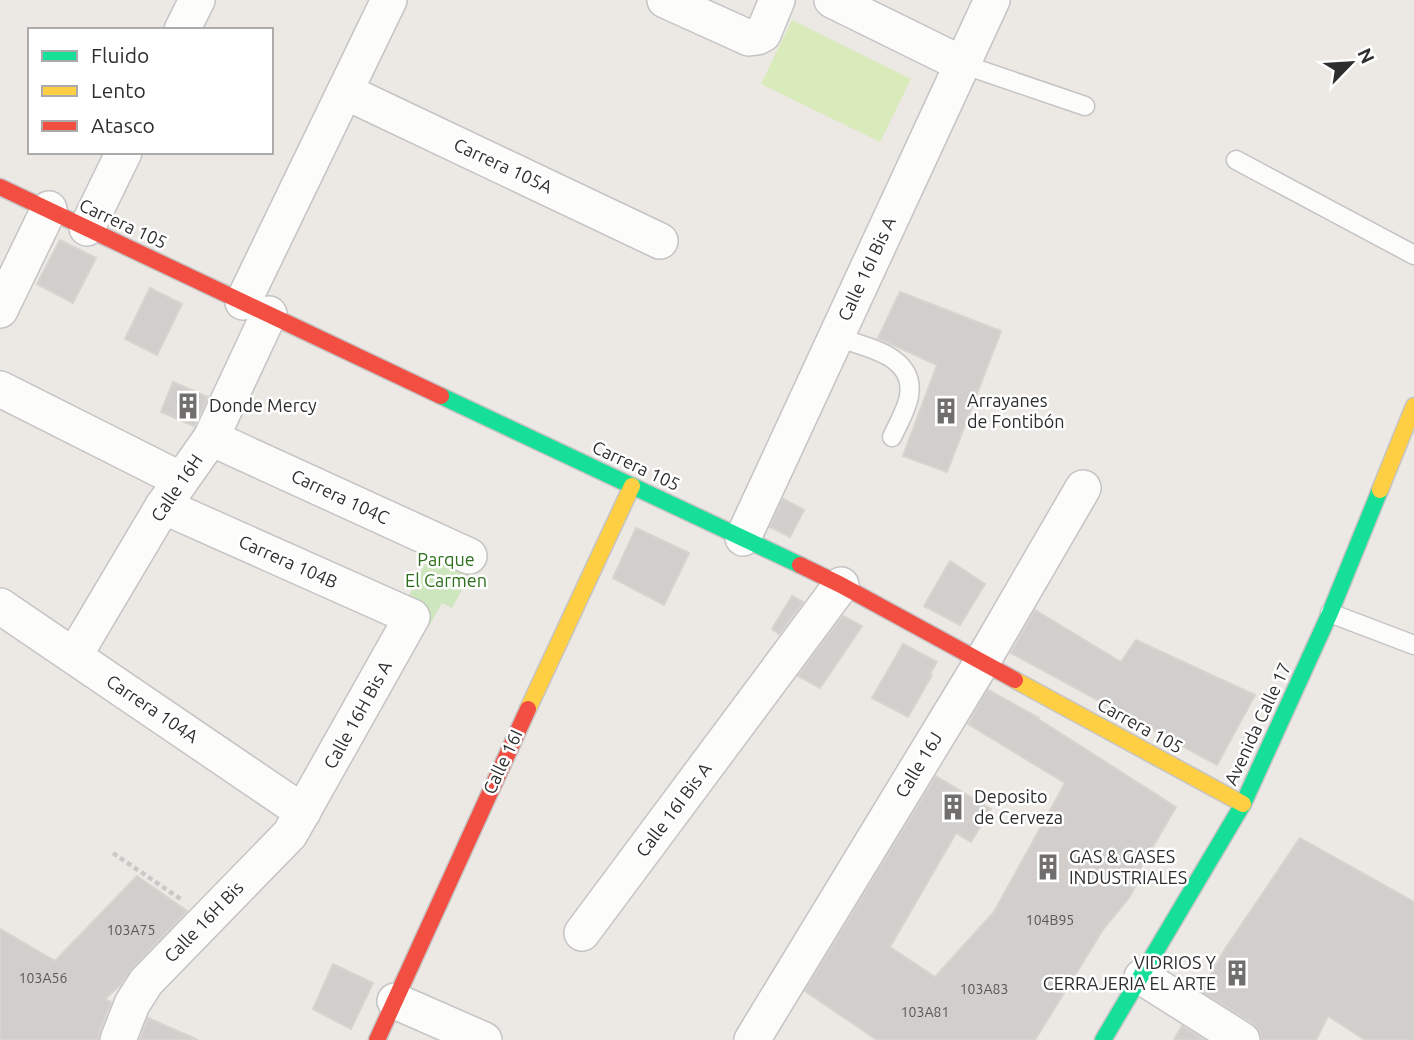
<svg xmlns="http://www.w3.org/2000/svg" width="1414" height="1040" viewBox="0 0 1414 1040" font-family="Ubuntu,sans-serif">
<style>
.green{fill:#cee6be}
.pitch{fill:#d9eabb}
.building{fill:#d1cecb;stroke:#d7d4d0;stroke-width:2}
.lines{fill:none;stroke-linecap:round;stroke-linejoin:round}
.lane-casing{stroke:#c5c4c5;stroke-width:21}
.street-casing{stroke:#c5c4c5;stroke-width:38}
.fast-casing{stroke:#c5c4c5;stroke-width:19}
.slow-casing{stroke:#c5c4c5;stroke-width:19}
.jam-casing{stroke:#c5c4c5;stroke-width:19}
.path{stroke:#c9c9c8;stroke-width:4.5;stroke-dasharray:5 3.5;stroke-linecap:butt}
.lane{stroke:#fcfcfb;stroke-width:18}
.street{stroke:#fcfcfb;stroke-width:35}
.fast{stroke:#16e098;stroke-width:16}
.slow{stroke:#ffcf43;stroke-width:16}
.jam{stroke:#f24e42;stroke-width:16}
.labels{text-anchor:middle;stroke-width:5;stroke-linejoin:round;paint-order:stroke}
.number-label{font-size:14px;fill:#585857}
.street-label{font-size:18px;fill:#2e2e2e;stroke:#fff}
.poi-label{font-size:18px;fill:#2e2e2e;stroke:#fff;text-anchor:start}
.park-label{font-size:18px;fill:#2c6e1b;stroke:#fff}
</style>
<rect width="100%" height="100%" fill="#ece8e4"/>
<polygon class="green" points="436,541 478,561 452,608 442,603 429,626 412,617 403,608"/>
<polygon class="pitch" points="792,20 911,79 880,142 761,84"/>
<g class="building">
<polygon points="60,240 96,258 73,303 37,284"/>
<polygon points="150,288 182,304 157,355 125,339"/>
<polygon points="900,292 1001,331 947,472 903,456 937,365 878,338"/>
<polygon points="173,382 208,397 194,426 161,412"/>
<polygon points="783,499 804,510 790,537 770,527"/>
<polygon points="636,528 689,553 664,605 613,578"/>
<polygon points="950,561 985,584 960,625 924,606"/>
<polygon points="792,596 803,602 779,634 772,629"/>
<polygon points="1035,610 1121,662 1136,640 1255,695 1217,765 1011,653"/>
<polygon points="843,616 862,626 820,688 798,676"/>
<polygon points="903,644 937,662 930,674 932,675 908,717 872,698"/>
<polygon points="988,690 1039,718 1038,719 1176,807 1135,877 1139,879 1129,898 1104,928 1035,1040 877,1040 805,991 936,776 991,809 971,842 956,833 890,947 935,977 994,912 1065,783 968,724"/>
<polygon points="1300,838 1414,902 1414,1040 1365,1040 1328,1016 1316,1040 1262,1040 1259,1030 1253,1023 1201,991 1225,949"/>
<polygon points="137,876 187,911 132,968 120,985 105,999 111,1002 99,1033 98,1040 0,1040 0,929 55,961"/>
<polygon points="333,964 373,983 351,1029 313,1009"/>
<polygon points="148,1018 198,1040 140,1040"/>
<polygon points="1182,1026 1204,1040 1174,1040"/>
</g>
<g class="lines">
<g class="lane-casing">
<g id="lane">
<polyline points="962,64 1085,106"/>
<polyline points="1236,160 1414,255"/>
<path d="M836,337C865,347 916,355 909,396C907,409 898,424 892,437"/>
<polyline points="1330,613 1414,645"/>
</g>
</g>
<g class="street-casing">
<g id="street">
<polyline points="665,0 749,38 757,37 763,34 777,0"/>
<polyline points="832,0 962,64"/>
<polyline points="182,30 197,0"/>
<polyline points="346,92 660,241"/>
<polyline points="87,228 124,152"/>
<polyline points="243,302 389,0"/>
<polyline points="0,310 49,209"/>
<polyline points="0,389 181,480"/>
<polyline points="211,438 469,556"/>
<polyline points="743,538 992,0"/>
<polyline points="0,606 303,812"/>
<polyline points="74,656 163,506 211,438 269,314"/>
<polyline points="582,933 841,585"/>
<polyline points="1142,977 1242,1040"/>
<polyline points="395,1001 484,1040"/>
<polyline points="118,1040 132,1004 146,982 290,834 412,617 163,506"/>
<polyline points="752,1040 982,662 1083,488"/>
</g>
</g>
<g class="fast-casing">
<g id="fast">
<polyline points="441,396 800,565"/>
<polyline points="1103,1040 1243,804 1330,613 1380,490"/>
</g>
</g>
<g class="slow-casing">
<g id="slow">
<polyline points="1380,490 1414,406"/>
<polyline points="1015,680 1243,804"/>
<polyline points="528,709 632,486"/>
</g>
</g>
<g class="jam-casing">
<g id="jam">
<polyline points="0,187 441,396"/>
<polyline points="800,565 841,585 1015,680"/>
<polyline points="377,1040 528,709"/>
</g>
</g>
<polyline class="path" points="113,853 182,900"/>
<use href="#lane" class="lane"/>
<use href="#street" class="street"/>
<use href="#fast" class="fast"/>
<use href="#slow" class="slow"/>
<use href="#jam" class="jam"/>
</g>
<defs>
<g id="building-bare" transform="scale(2.1)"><path d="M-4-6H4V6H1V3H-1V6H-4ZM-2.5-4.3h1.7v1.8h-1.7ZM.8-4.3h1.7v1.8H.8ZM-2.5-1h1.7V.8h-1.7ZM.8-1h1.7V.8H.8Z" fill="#706f6e" stroke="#fff" stroke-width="2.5" paint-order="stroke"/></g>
</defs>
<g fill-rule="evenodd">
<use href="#building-bare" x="188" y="406"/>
<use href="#building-bare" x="946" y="411"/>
<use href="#building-bare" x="953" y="807"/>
<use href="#building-bare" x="1048" y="867"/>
<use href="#building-bare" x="1237" y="973"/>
</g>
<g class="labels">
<g class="number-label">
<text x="1050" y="925">104B95</text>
<text x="131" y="935">103A75</text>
<text x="43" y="983">103A56</text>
<text x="984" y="994">103A83</text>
<text x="925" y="1017">103A81</text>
</g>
<g class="street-label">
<text transform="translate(503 166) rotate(25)" y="6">Carrera 105A</text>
<text transform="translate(123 224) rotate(25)" y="6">Carrera 105</text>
<text transform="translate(867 269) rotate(-65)" y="6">Calle 16I Bis A</text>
<text transform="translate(636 466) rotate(25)" y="6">Carrera 105</text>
<text transform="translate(177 488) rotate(-56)" y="6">Calle 16H</text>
<text transform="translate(340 497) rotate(25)" y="6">Carrera 104C</text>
<text transform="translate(288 562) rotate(24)" y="6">Carrera 104B</text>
<text transform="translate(152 709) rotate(34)" y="6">Carrera 104A</text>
<text transform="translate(358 715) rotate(-61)" y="6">Calle 16H Bis A</text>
<text transform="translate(1258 724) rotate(-65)" y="6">Avenida Calle 17</text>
<text transform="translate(1140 726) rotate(29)" y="6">Carrera 105</text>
<text transform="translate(503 762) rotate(-65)" y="6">Calle 16I</text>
<text transform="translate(919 765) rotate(-59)" y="6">Calle 16J</text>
<text transform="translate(674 810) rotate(-53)" y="6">Calle 16I Bis A</text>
<text transform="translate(204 922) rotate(-46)" y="6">Calle 16H Bis</text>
</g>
<g class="poi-label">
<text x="967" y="407">Arrayanes<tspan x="967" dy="21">de Fontibón</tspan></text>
<text x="209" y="412">Donde Mercy</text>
<text x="974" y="803">Deposito<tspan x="974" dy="21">de Cerveza</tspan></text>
<text x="1069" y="863">GAS &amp; GASES<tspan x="1069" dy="21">INDUSTRIALES</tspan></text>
<text x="1216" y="969" text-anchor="end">VIDRIOS Y<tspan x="1216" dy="21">CERRAJERIA EL ARTE</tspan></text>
</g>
<g class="park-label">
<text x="446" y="566">Parque<tspan x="446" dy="21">El Carmen</tspan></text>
</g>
</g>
<rect x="28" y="28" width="245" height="126" fill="#ffffff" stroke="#ababab" stroke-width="2"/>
<rect x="42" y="51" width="35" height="10" fill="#16e098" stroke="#ababab" stroke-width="2"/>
<text x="91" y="63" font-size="21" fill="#2e2e2e">Fluido</text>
<rect x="42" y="86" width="35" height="10" fill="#ffcf43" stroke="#ababab" stroke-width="2"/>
<text x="91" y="98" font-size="21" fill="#2e2e2e">Lento</text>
<rect x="42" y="121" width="35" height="10" fill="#f24e42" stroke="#ababab" stroke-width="2"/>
<text x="91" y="133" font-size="21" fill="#2e2e2e">Atasco</text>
<g transform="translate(1351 63) rotate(65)" stroke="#ffffff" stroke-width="5" paint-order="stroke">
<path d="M0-5L12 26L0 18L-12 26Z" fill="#2e2e2e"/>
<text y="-10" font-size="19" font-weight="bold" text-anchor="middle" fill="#2e2e2e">N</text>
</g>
</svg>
